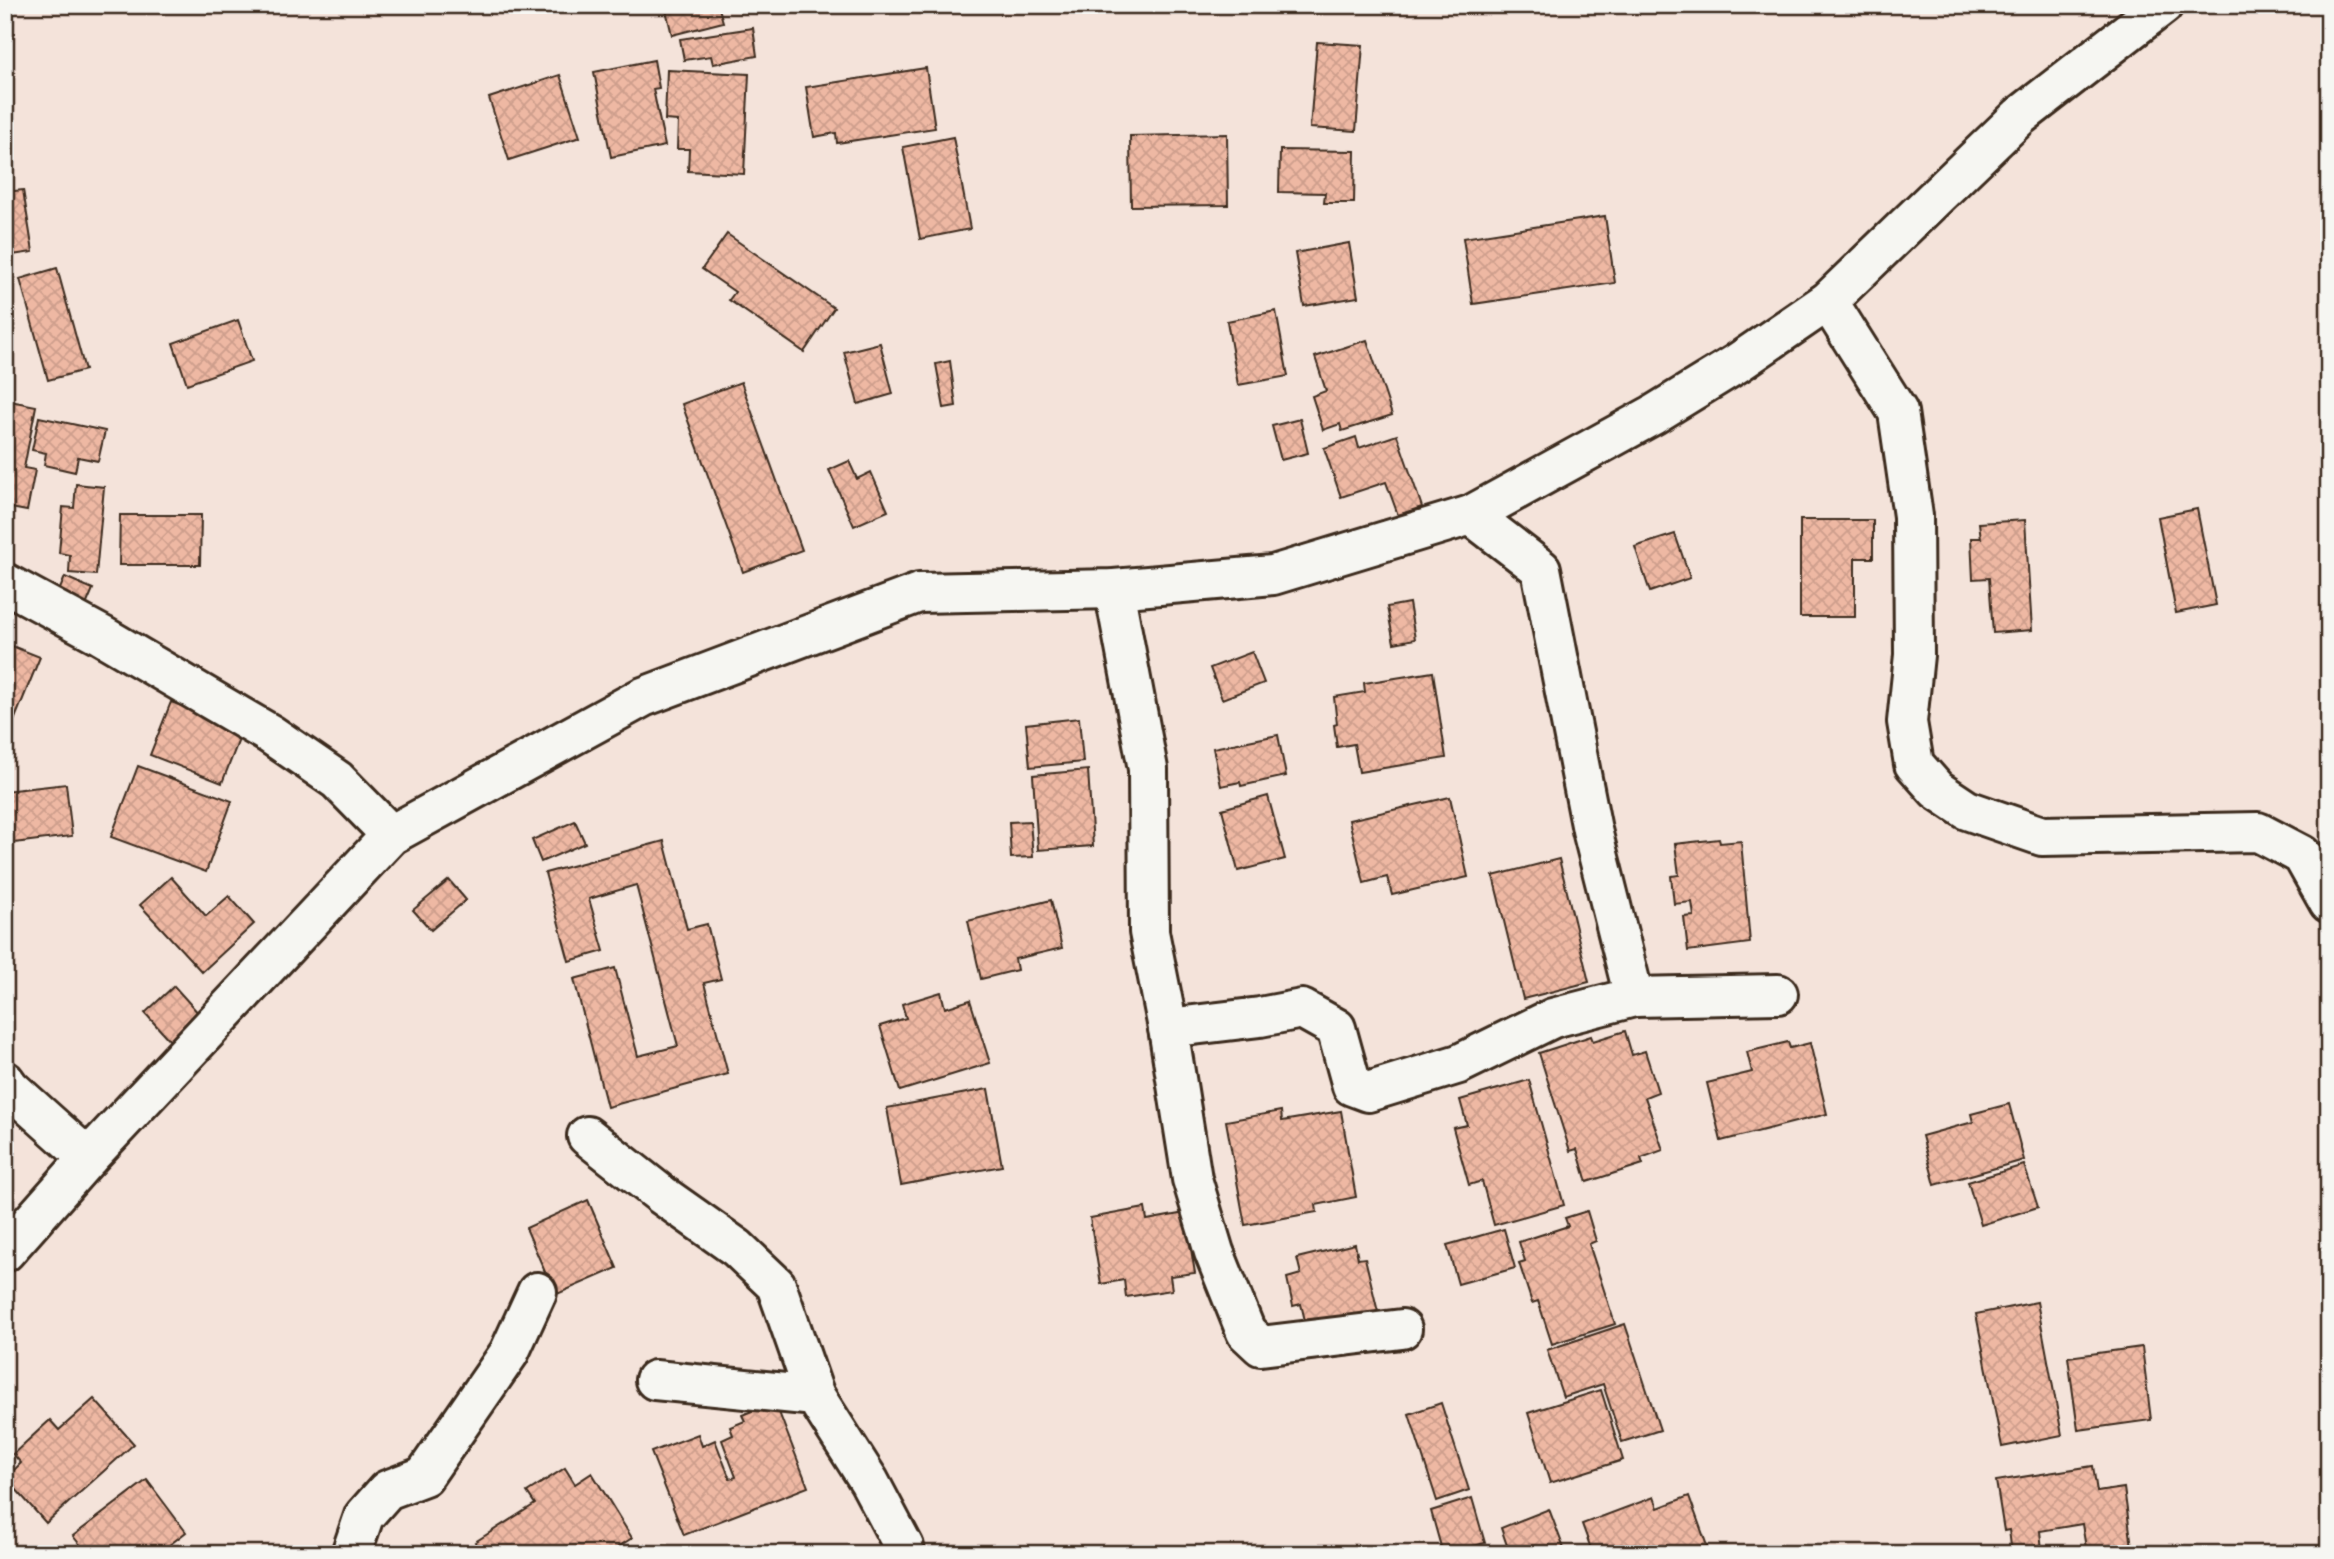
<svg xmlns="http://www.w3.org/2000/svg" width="2334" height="1559" viewBox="0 0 2334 1559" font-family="Kalam,sans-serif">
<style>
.building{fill:url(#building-cross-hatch);stroke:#3b2a1e;stroke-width:2}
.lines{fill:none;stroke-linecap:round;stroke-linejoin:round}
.minor-casing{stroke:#3b2a1e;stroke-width:44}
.minor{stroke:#f6f6f2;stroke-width:38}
</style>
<defs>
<pattern id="building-cross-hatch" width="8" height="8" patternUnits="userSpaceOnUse" patternTransform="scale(1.75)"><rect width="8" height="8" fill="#eeb8a3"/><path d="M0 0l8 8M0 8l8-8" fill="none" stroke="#cd9e8c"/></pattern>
</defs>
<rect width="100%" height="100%" fill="#f4e3da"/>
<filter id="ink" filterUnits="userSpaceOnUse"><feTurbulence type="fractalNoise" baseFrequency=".0143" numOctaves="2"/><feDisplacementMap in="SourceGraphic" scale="14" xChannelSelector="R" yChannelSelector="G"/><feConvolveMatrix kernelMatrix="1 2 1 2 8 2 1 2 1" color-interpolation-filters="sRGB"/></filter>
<g filter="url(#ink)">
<g class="building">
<polygon points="659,5 718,5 723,22 672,35 666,10 661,11"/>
<polygon points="753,28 757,56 713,64 711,56 684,60 680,39"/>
<polygon points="1317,42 1363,45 1356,131 1310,128"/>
<polygon points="654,60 659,88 653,89 665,146 611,157 594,72"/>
<polygon points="926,68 935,128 837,143 836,133 814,137 806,87"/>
<polygon points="667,70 749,74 744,174 688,171 689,149 677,149 678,121 665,120"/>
<polygon points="560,75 580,137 509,160 489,98"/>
<polygon points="1227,134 1228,205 1131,206 1130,136"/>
<polygon points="953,137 970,229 920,239 903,147"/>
<polygon points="1280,150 1355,151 1354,203 1324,203 1325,193 1279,192"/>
<polygon points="23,190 33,252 5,256 5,192"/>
<polygon points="1605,216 1615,283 1473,304 1463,238"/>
<polygon points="727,234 834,308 804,352 729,300 735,292 702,269"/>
<polygon points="1349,243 1358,297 1304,306 1295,253"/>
<polygon points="57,268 85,370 48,380 20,279"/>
<polygon points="1276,311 1288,376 1238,385 1227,321"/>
<polygon points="238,320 252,361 187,384 173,343"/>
<polygon points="1367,340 1392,415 1342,431 1340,424 1323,430 1312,396 1326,391 1315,357"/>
<polygon points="880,343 893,394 858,404 844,352"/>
<polygon points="950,361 956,406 944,408 936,364"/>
<polygon points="741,382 802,550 743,572 682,404"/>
<polygon points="5,400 36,406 24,468 35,470 27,511 5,507"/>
<polygon points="39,417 105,431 98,461 78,457 75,472 44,465 46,453 32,450"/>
<polygon points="1300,419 1308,453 1281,460 1272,426"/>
<polygon points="1397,435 1422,507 1398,515 1386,482 1341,497 1324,448 1356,437 1359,448"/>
<polygon points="849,461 857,479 871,472 888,511 854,526 829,470"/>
<polygon points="76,484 104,487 96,575 69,573 70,555 59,553 63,507 74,508"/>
<polygon points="2197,509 2216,605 2176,613 2158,517"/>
<polygon points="120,515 201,515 200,565 119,565"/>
<polygon points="1800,520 1873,520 1873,558 1855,558 1855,617 1800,617"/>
<polygon points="2025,520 2032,630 1993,633 1989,578 1973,579 1971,538 1981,538 1979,523"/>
<polygon points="1675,534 1690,578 1650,592 1635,547"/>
<polygon points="65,577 93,589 82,615 54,603"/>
<polygon points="1409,603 1415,639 1394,643 1387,607"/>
<polygon points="7,644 40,657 5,743 5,647"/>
<polygon points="1252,652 1264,683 1222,699 1210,668"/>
<polygon points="1433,672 1446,758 1359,772 1354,744 1337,747 1334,725 1337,724 1334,697 1365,692 1364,683"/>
<polygon points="171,702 243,729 222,783 150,755"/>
<polygon points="1079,718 1083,762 1030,767 1026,724"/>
<polygon points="1278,735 1286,776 1241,786 1240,782 1221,786 1213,748"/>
<polygon points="138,766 232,801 206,872 111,837"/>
<polygon points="1088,770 1093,846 1038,850 1033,775"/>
<polygon points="66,784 72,836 5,844 5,791"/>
<polygon points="1268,796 1285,859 1238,871 1222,809"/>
<polygon points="1450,797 1468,877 1392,895 1387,877 1364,883 1349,820"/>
<polygon points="575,821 585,843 541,862 532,840"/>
<polygon points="1030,821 1033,857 1011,858 1009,822"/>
<polygon points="1719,839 1720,843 1741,841 1750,943 1688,951 1684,917 1694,916 1692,902 1674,904 1671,876 1679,875 1675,844"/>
<polygon points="664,841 687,929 707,924 721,979 704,983 728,1074 607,1107 574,979 615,968 638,1056 678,1046 636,885 589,899 604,951 569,961 545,873"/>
<polygon points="1559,859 1589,982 1523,999 1493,876"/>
<polygon points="171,877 206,916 229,896 254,924 202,972 140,905"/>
<polygon points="449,880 466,900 431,930 413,910"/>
<polygon points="1051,900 1062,948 1015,959 1017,970 981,979 968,921"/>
<polygon points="174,986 200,1015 171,1042 145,1013"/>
<polygon points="941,992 945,1008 970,1000 990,1063 900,1091 880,1026 906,1018 902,1004"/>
<polygon points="1625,1031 1632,1055 1645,1051 1658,1092 1645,1097 1663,1150 1641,1158 1643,1164 1587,1182 1577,1149 1570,1151 1539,1053 1591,1036 1593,1041"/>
<polygon points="1788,1042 1790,1048 1810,1043 1827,1114 1721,1141 1707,1083 1752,1072 1747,1052"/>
<polygon points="1529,1080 1564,1205 1494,1225 1482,1181 1469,1185 1453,1128 1467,1125 1460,1100"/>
<polygon points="988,1089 1002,1166 901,1185 887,1108"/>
<polygon points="2009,1104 2024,1160 1935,1185 1922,1136 1973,1122 1971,1114"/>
<polygon points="1281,1111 1282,1121 1341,1111 1356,1197 1316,1205 1317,1212 1245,1225 1226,1121"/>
<polygon points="2024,1165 2038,1207 1981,1225 1968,1182"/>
<polygon points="588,1200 617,1268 555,1295 526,1228"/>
<polygon points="1145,1208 1147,1220 1185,1213 1195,1273 1170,1276 1172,1290 1126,1297 1124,1280 1101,1284 1090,1218"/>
<polygon points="1587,1211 1596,1241 1589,1244 1615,1324 1552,1344 1538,1301 1532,1303 1519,1263 1525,1261 1519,1242 1568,1226 1565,1218"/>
<polygon points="1504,1229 1515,1268 1458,1284 1447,1245"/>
<polygon points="1355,1244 1358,1259 1365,1258 1378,1312 1307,1329 1301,1304 1293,1306 1287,1278 1301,1274 1297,1258"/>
<polygon points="2037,1302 2062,1435 2002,1447 1976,1314"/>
<polygon points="1625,1324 1660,1430 1622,1442 1603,1384 1563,1397 1547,1350"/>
<polygon points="2142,1347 2151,1420 2078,1430 2068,1357"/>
<polygon points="1601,1390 1623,1460 1550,1483 1528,1413"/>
<polygon points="94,1399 134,1444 46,1523 6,1478 21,1463 13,1454 50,1420 59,1430"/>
<polygon points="775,1402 808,1487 684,1535 651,1452 698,1434 702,1446 715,1440 730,1479 736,1477 722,1440 733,1435 730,1427 745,1421 742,1415"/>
<polygon points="1441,1403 1469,1490 1437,1501 1409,1414"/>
<polygon points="2093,1466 2097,1492 2124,1488 2133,1554 2087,1554 2082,1524 2040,1531 2042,1550 2012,1554 2009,1530 2004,1531 1996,1481"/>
<polygon points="565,1468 575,1484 592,1473 632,1538 607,1554 483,1554 475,1542 535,1504 527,1492"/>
<polygon points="147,1480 186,1532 158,1554 70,1554 81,1546 73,1536"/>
<polygon points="1689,1496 1707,1546 1686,1554 1593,1554 1582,1524 1654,1497 1658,1508"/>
<polygon points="1472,1498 1485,1543 1443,1554 1431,1511"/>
<polygon points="1549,1509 1566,1554 1510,1554 1501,1528"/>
</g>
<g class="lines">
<g class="minor-casing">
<g id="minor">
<polyline points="1828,301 1898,412 1913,516 1914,655 1907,722 1914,764 1937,790 1967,810 2042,836 2258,832 2302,855 2329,903"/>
<polyline points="1471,515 1541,569 1592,830 1634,997"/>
<polyline points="5,583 101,635 270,734 337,780 391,835"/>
<polyline points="1114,589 1148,769 1149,932 1168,1028 1192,1179 1214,1252 1246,1332 1261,1346 1402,1329"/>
<polyline points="1168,1028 1260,1017 1302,1009 1336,1028 1352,1086 1368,1092 1459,1064 1553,1018 1634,997 1778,994"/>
<polyline points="5,1081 10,1088 88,1158"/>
<polyline points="587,1136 662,1195 737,1248 776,1285 815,1396"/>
<polyline points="5,1252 88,1158 391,835 643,697 919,593 1114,589 1273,575 1471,515 1653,415 1736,364 1828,301 2020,116 2163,5"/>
<polyline points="655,1380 815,1396 869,1481 904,1547 905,1554"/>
<polyline points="351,1554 364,1516 387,1490 424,1476 509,1353 537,1292"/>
</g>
</g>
<use href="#minor" class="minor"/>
</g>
</g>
<rect width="2334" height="1559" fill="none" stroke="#f6f6f2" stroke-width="28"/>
<rect x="14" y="14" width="2306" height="1531" fill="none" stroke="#3b2a1e" stroke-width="2.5" filter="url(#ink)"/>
</svg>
